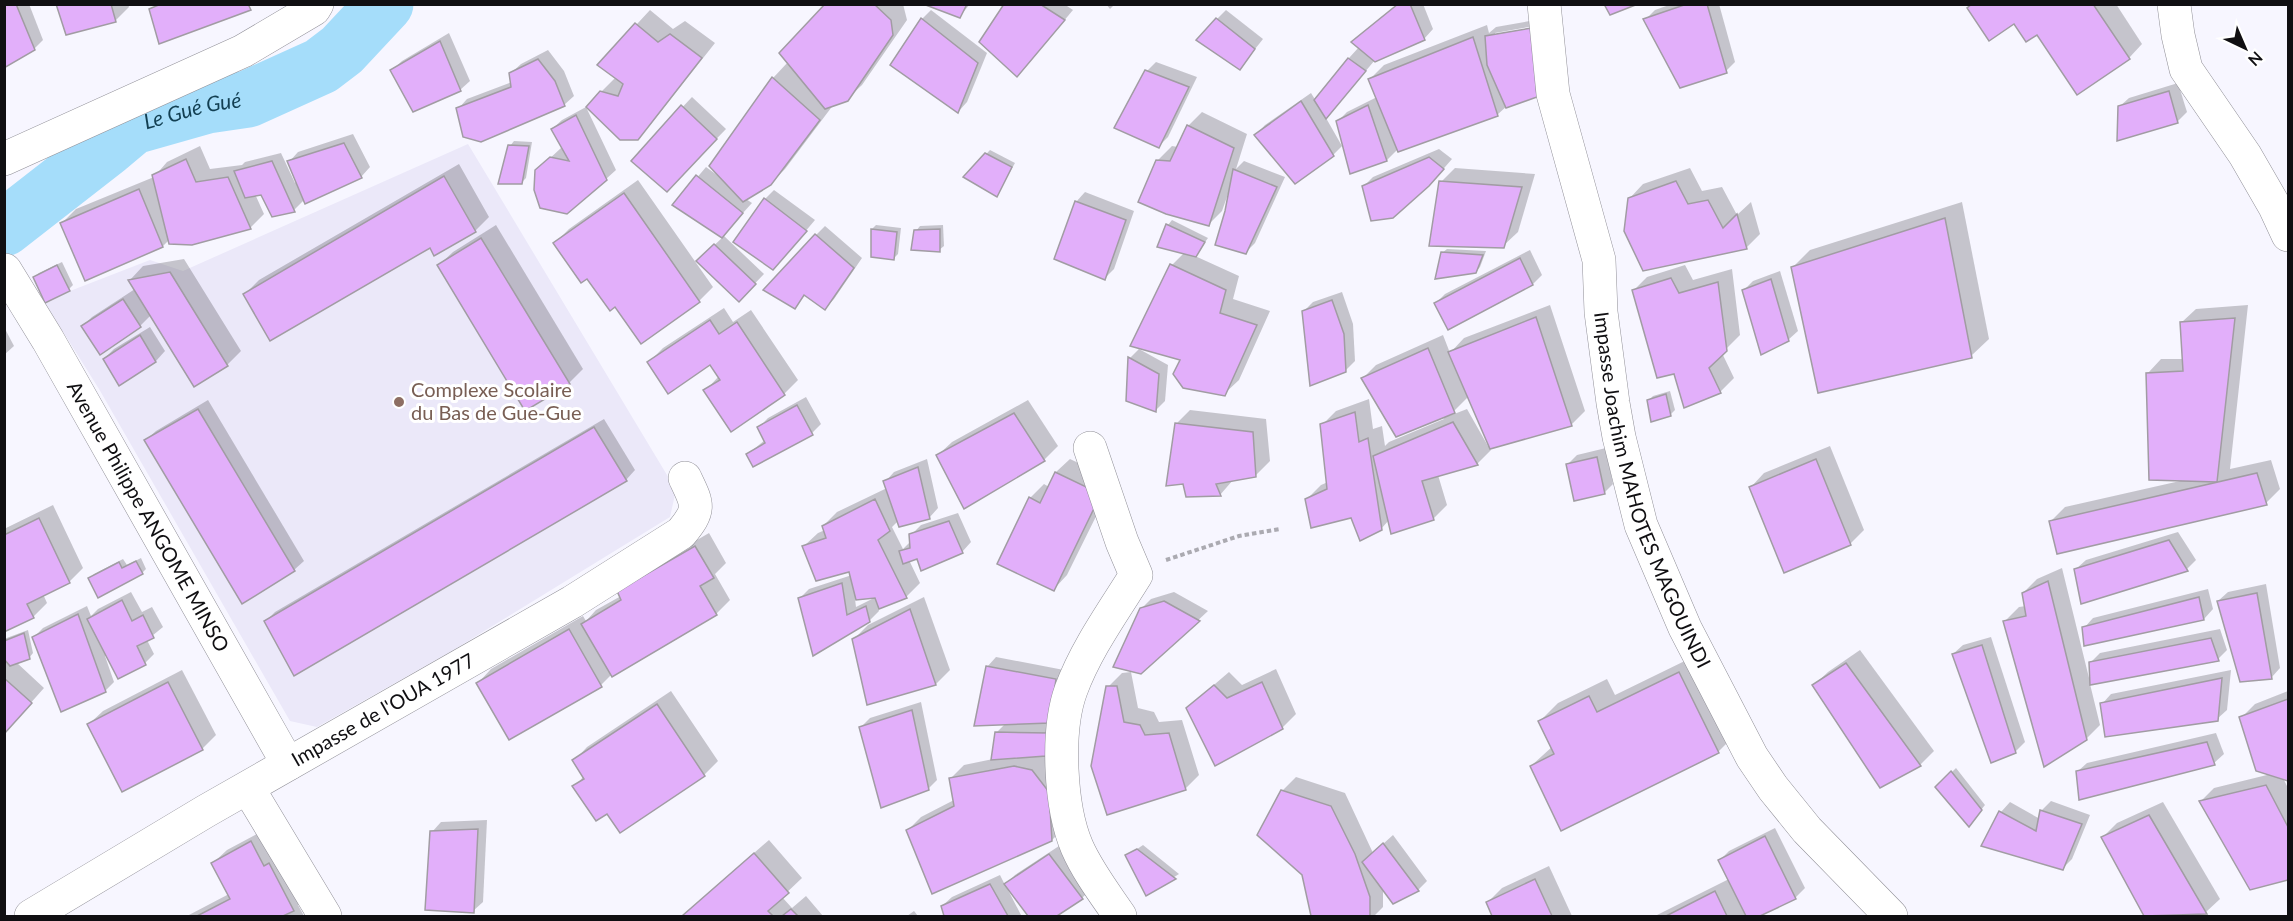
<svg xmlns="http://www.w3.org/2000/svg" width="2293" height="921" viewBox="0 0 2293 921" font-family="Lato,sans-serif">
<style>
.built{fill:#ebe8f9}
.shadow{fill:#0003;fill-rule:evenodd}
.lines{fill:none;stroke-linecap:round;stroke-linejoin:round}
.river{stroke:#a5ddfa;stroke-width:57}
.building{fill:#e2affa;stroke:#a19ca3;stroke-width:1.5}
.minor-casing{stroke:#919098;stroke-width:34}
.path{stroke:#abaab1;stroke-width:4;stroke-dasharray:4.5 3;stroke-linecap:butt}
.minor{stroke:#fff;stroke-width:33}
.education-dot{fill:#8d6e63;stroke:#fff;stroke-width:2}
.labels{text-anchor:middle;stroke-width:6;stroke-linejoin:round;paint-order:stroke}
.education-label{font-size:20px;fill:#785e54;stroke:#fff;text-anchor:start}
.street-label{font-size:20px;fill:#100f12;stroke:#fff}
.water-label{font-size:21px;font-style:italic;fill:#123f52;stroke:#fff}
</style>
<rect width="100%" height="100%" fill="#f7f6ff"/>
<polygon class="built" points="468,144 676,490 670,517 455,649 317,727 290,721 99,389 45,303 70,291 150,260 183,271"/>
<g class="shadow">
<polygon points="4,4 29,4 43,40 34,49"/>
<polygon points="57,4 128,4 129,7 115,21"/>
<polygon points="827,4 903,4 907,20 862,85 847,99 834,104 785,169 770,184 746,199 752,203 723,235 764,274 739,300 707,252 723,237 674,205 706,167 717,175 718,174 710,166 773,78 788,62"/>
<polygon points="927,4 970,4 960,16"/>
<polygon points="1006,4 1064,4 1073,10 1027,65"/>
<polygon points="1106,4 1115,4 1110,9"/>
<polygon points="1398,4 1423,4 1433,29 1424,39 1375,60 1326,118 1342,146 1333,155 1256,135 1265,125 1311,93 1316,101 1349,58"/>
<polygon points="1672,4 1719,4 1735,62 1726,71 1645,20 1655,10"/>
<polygon points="1972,4 2116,4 2142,44 2129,58 2037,33"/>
<polygon points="650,10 673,29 685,21 715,43 651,124 637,138 601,92 616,77 600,64"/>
<polygon points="931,10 987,53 967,102 958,112 922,19"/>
<polygon points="1226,10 1263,39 1240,68 1217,19"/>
<path d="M1541,19L1546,86L1536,96L1507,106L1497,115L1399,151L1398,149L1387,160L1351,172L1338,121L1347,112L1377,97L1370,79L1384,65L1487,25L1489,33L1496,27ZM1540,25V28L1495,36V33Z"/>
<polygon points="449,33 470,81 460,90 392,70 402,61"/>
<polygon points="548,50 564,71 574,96 564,105 458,109 467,99 512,82 511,73 521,64"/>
<polygon points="1156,62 1197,77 1168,137 1159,146 1147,71"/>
<polygon points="2178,83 2187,112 2177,122 2119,107 2129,98"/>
<polygon points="692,97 726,129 667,190 633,160"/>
<polygon points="586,107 616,170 606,179 547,161 561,148 564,149 552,129 562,120"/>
<polygon points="1202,112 1247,134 1236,169 1244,161 1285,177 1255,243 1246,252 1230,194 1228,194 1222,211 1208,225 1158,160 1172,146 1178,147 1188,126"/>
<polygon points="353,134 370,167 361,177 305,199 294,210 262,193 255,194 264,214 250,228 170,239 163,246 62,223 76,209 154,177 167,162 200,146 210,169 242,165 245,162 281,153 295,183 298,182 289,162 298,152"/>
<polygon points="514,141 532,142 526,178 521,183 510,146"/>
<polygon points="1439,149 1452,159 1438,175 1364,186 1373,177"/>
<polygon points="990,150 1015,163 997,195 965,177"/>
<polygon points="459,164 489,217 475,231 435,254 431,246 245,294 259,280"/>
<polygon points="1455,168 1535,174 1518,232 1503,246 1441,182"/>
<polygon points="1690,168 1702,191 1722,187 1737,215 1751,202 1760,234 1746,248 1629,199 1643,184"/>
<polygon points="638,180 713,287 699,301 641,342 616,305 555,243 569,229"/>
<polygon points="774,190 815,220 782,259 765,199"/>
<polygon points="1085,192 1134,211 1114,269 1104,279 1076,202"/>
<polygon points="1962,202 1989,339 1971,356 1792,268 1810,250"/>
<polygon points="1172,220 1208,238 1195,256 1239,276 1233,299 1270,311 1239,380 1224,394 1183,359 1172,265 1184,253 1168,225"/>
<polygon points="496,225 583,369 569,383 439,265 453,252"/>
<polygon points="876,225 901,228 898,254 894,258 872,229"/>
<polygon points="943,225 944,246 939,250 916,231 920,226"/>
<polygon points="825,226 862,258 834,299 825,308 806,294 795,307 816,235"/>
<polygon points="1447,249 1486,251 1480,267 1476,272 1442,253"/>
<polygon points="1530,250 1542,275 1533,284 1448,328 1436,303 1445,294"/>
<polygon points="184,259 241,351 227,365 151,315 140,326 100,353 83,326 92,317 135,289 130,280 143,266"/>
<polygon points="62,262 73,285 69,289 34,277 39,273"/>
<polygon points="1685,265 1693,280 1732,269 1740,335 1722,353 1734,378 1720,392 1634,290 1647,277"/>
<polygon points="1780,271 1798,331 1788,340 1744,290 1753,281"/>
<polygon points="1342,292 1353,324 1355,361 1345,371 1304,311 1313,302"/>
<path d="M1550,305L1585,411L1571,425L1489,448L1491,450L1477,464L1438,475L1447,505L1433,519L1389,520L1381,529L1307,499L1321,485L1328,482L1322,425L1336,411L1369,399L1373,429L1382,426L1385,446L1389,442L1444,419L1442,416L1363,378L1376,365L1443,335L1450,353L1464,338ZM1469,396L1490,445L1488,446L1467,409L1449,416Z"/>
<polygon points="2248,305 2230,469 2271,460 2280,489 2266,503 2051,521 2065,507 2180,481 2148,373 2161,359 2184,359 2182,322 2196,309"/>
<polygon points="724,308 733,322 751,310 798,380 784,394 705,391 719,376 710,363 649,362 663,348"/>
<polygon points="4,327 14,346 4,355"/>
<polygon points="150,327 165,351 156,361 120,384 104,359 114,349"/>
<polygon points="1139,349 1168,365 1165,401 1156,410 1127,400 1130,358"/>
<polygon points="1670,391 1675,410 1670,415 1648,401 1653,396"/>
<polygon points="806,397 821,424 812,433 748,454 765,440 759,427 768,418"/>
<polygon points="208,400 304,561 294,570 146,440 156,431"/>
<polygon points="1028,400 1058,446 1044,460 938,455 952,442"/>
<polygon points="1190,410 1266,419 1270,461 1256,475 1233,480 1220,495 1176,424"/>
<polygon points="604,419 635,470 626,480 266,621 275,612"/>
<polygon points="1830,446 1864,530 1850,544 1751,487 1764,473"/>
<polygon points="1606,448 1613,484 1604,493 1568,464 1577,455"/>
<path d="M927,459L938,508L929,518L898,521L892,527L903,549L910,542L911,535L921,525L958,513L971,542L962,552L918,557L909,560L920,583L906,597L878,607L879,611L869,621L814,654L800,598L809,589L852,575L851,570L804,546L818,533L825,530L823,526L837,512L887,488L885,482L894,472ZM876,597L856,607L855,599Z"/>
<polygon points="1070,459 1114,480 1067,575 1054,589 1030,498 1044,484 1049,487 1056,472"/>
<polygon points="53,505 83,568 69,582 43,594 47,603 33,617 4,630 4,529"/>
<polygon points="2178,532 2196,560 2187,569 2076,569 2086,560"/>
<polygon points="709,533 726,563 715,574 730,600 716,614 612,674 601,685 478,683 491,669 583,616 586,621 596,610 621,596 632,578"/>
<polygon points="141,558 146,569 142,573 90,578 94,574 123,559 127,565"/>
<polygon points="2062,568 2090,682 2091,682 2090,663 2100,653 2220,629 2227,650 2218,659 2090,684 2100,725 2086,739 2005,621 2019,607 2026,606 2023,593 2037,579"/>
<polygon points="2266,584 2280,668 2271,678 2218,601 2228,592"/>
<polygon points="2208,589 2213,609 2204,619 2084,628 2093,618"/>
<polygon points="131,592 142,612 152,607 163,627 147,640 154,654 145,663 105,656 114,682 105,691 34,637 43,628 87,606 91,616 98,609"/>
<polygon points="1174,592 1208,611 1141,673 1141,609 1151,599"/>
<polygon points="924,597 950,670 936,684 869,703 854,639 868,625"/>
<polygon points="28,630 33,653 29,658 16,662 44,688 4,733 4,639"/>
<polygon points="1991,637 2025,742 2015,752 1953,654 1963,645"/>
<polygon points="1860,650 1934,751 1920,765 1880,786 1814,685 1828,672"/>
<polygon points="1697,655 1736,734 1718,752 1531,766 1553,746 1540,721 1558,703 1607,679 1615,695"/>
<polygon points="996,657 1064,670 1058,712 1047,724 1057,724 1045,755 1062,778 1066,826 1052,840 907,831 921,817 954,800 950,779 964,765 993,759 996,733 1006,723 987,667"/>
<polygon points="1276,669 1296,714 1282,728 1187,708 1229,672 1242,685"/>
<polygon points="182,670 216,735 202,749 89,724 103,711"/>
<polygon points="2231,670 2227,710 2217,719 2102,704 2111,694"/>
<polygon points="1131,672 1138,708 1154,712 1159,722 1182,720 1199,775 1185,789 1093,766 1108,687 1122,673"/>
<polygon points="671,691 718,761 704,775 607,812 574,787 584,776 574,761 587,747"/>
<polygon points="2288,691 2288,779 2283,778 2288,788 2288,878 2250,889 2200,802 2214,788 2271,774 2241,718 2255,704"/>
<polygon points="921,702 937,780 928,789 860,728 870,718"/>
<polygon points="2216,733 2224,754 2214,763 2077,772 2087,763"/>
<polygon points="1956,768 1985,805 1973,820 1937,787"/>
<polygon points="1296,777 1345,793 1373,853 1393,835 1427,881 1418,890 1383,889 1383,907 1374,916 1313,916 1282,791"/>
<polygon points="2051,801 2090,815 2072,859 2063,868 1983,845 2001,812 2010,802 2040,819 2041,811"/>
<polygon points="2163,802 2220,899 2206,912 2146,916 2103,837 2117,823"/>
<polygon points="487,820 483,902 473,911 432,832 441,822"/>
<polygon points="1775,828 1805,888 1796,897 1757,916 1747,916 1746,914 1744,916 1655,916 1729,879 1719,861 1729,851"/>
<polygon points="266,829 307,896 298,905 304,916 187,916 229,894 213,863 227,850"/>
<polygon points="769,840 802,878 782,897 792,908 806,896 823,916 682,916"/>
<polygon points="1143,845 1179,874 1147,894 1127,856"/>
<polygon points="1059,846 1092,888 1082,898 1054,916 1030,916 1008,887 1007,888 1021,915 1019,916 946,916 942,906 952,897 1000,875 1005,885 1015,875"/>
<polygon points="1549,866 1572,916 1494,916 1488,902 1502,888"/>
<polygon points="914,911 918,916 907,916"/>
</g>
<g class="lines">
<path class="river" id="s1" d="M4,228L108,147L133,126L207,105L248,99L321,66L342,50L385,4"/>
</g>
<g class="building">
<polygon points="4,4 16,4 35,50 4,68"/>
<polygon points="56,4 111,4 116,22 66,35"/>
<polygon points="161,4 248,4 251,10 159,44 149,9"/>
<polygon points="825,4 874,4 891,20 893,35 848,101 825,109 779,53"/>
<polygon points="923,4 967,4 960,18"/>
<polygon points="1004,4 1040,4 1065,20 1017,77 979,42"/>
<polygon points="1398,4 1410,4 1425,40 1375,62 1351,42"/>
<polygon points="1604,4 1638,4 1610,15"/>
<polygon points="1687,4 1707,4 1727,73 1680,88 1643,19"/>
<polygon points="1972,4 2093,4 2130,59 2077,95 2037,35 2026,42 2014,24 1989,41 1967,8"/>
<polygon points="921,18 978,63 958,113 890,65"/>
<polygon points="1216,18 1255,49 1240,70 1196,40"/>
<polygon points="635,23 658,42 670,34 702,58 638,140 620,140 586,107 600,91 618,96 623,84 597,65"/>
<polygon points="1532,28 1537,97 1506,108 1487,65 1485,36"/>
<polygon points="1473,37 1498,116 1398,152 1368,79"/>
<polygon points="440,41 461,91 413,112 390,70"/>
<polygon points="1348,58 1366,71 1326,119 1314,100"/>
<polygon points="538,59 555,81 565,106 481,142 463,137 456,108 511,87 509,73"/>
<polygon points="1145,70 1189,87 1159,148 1114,128"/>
<polygon points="772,77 820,120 771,185 743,202 709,166"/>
<polygon points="2169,91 2178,123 2117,141 2118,106"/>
<polygon points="1301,101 1334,156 1295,184 1254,135"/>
<polygon points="681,105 717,139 667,192 631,161"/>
<polygon points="1368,105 1387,161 1350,174 1336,121"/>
<polygon points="576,115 607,180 567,214 540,208 534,190 535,170 550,157 569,161 551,129"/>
<polygon points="1187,125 1234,148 1209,226 1166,214 1138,202 1156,160 1170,161"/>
<polygon points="344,143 362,178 305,204 287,161"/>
<polygon points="508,145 529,146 522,184 498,184"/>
<polygon points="985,153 1012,167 997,197 963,177"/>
<polygon points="1429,157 1444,169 1429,186 1393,218 1371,221 1362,186"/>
<polygon points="186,159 196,182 228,177 251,229 192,245 169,244 152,175"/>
<polygon points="272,161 295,212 272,217 261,195 245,198 234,171"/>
<polygon points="1233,169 1277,187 1246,254 1215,245 1225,211"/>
<polygon points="696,175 743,213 722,238 672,205"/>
<polygon points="444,176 476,232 434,256 430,248 270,341 243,294"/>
<polygon points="1439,181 1522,187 1504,248 1429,246"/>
<polygon points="1676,181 1688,204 1708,200 1723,228 1737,214 1747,249 1643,271 1624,231 1628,198"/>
<polygon points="139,189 163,247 85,281 60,223"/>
<polygon points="624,193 700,302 641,344 615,307 610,311 587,279 581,283 553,243"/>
<polygon points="764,198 807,231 773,270 733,242"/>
<polygon points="1075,201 1126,220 1105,280 1054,259"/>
<polygon points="1945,218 1972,358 1818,393 1791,267"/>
<polygon points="1166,224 1205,242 1196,257 1157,247"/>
<polygon points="871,229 897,232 894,260 871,257"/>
<polygon points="940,229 940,252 911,250 914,230"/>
<polygon points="815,234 854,268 825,310 804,295 795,309 763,290"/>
<polygon points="481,238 570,384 525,411 437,265"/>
<polygon points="714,244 756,284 739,302 696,261"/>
<polygon points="1441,252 1483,255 1476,273 1435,279"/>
<polygon points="1520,258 1533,285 1448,330 1434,303"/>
<polygon points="1170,264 1226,290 1220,313 1257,325 1225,396 1183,388 1173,374 1180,360 1130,346"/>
<polygon points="57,265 70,291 45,303 33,277"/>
<polygon points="170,272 228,366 194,387 128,280"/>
<polygon points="1671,278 1679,293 1718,282 1727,351 1709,368 1721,393 1684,408 1674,374 1657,378 1632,290"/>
<polygon points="1771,279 1789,341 1761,355 1742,290"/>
<polygon points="123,299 141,327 100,355 81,326"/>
<polygon points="1332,300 1344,334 1346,372 1310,386 1302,311"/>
<polygon points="1536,317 1572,426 1490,449 1448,352"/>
<polygon points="2235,318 2217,482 2149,480 2146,373 2183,371 2180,322"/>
<polygon points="710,320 719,334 737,322 785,395 731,432 703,390 720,380 710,365 668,394 647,362"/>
<polygon points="140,335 156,362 119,386 103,359"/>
<polygon points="1428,348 1455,413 1396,437 1361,378"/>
<polygon points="1128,357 1159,374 1156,412 1126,401"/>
<polygon points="1666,394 1671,416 1651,422 1647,400"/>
<polygon points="797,405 813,435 753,467 746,454 765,443 757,427"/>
<polygon points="198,409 295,571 242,604 144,440"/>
<polygon points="1355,412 1359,442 1368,438 1382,530 1360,541 1351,518 1311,528 1305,499 1327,489 1320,424"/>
<polygon points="1014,413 1045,461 964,509 936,455"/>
<polygon points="1453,422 1478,465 1422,481 1434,520 1391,534 1373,456"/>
<polygon points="1175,423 1253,432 1256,477 1216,484 1221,496 1186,497 1183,484 1166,486"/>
<polygon points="594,427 627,481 294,676 264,621"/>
<polygon points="1597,457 1605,494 1574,501 1566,464"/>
<polygon points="1816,459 1851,545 1784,573 1749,487"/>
<polygon points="918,467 930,519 899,527 883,481"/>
<polygon points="1055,472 1101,494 1054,591 997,564 1029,497 1040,503"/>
<polygon points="2257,473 2267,505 2057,554 2049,521"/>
<polygon points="875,499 890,531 878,540 907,598 879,609 875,598 856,600 849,572 816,581 802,546 826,538 822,526"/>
<polygon points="39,518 70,583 27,604 34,618 4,632 4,535"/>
<polygon points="949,521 963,553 921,571 917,559 903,564 899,551 910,548 909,534"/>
<polygon points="2169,540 2188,571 2081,604 2074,569"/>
<polygon points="695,546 714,578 700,586 717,615 612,677 581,624 621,600 617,591"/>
<polygon points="136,561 143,574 98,598 88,578 119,562 122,568"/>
<polygon points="2048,581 2087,740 2044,767 2003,621 2026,616 2022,593"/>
<polygon points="842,583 847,615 866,606 870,622 813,656 798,598"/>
<polygon points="2257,593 2272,679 2240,682 2217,601"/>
<polygon points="2199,597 2204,620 2084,646 2082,627"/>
<polygon points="122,600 132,621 143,615 154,638 137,646 146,665 118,679 87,619"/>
<polygon points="1164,601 1200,621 1141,674 1113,667 1140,608"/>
<polygon points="910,609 936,685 867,705 852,639"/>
<polygon points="78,614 106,692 61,712 32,637"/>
<polygon points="569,629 602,687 509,740 476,683"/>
<polygon points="24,633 30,659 10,666 4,659 4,641"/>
<polygon points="2211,638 2219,661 2090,685 2089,662"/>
<polygon points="1982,645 2016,753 1991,763 1952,654"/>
<polygon points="1846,663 1921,766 1880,788 1812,685"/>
<polygon points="986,666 1056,679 1050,723 974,726"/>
<polygon points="1679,672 1719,753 1561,831 1530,766 1554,754 1538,721 1589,696 1597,712"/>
<polygon points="4,678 32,703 4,734"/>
<polygon points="2222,678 2218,721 2105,737 2100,703"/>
<polygon points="168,682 203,750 122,792 87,724"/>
<polygon points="1262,682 1283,729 1215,766 1186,708 1214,685 1227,698"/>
<polygon points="1106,686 1117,686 1124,722 1140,725 1145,735 1169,733 1186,790 1107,815 1091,766"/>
<polygon points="2288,699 2288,781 2256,771 2239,717"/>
<polygon points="657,704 705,776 620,833 607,814 596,821 572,786 584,779 572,760"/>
<polygon points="912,710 929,790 881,808 859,727"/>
<polygon points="995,732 1049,733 1046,756 991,760"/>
<polygon points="2207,742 2215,765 2079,800 2076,771"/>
<polygon points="1014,766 1032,770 1049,792 1052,841 932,894 906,830 954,806 949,778"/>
<polygon points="1951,771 1982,810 1969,827 1935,787"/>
<polygon points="2266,785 2288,827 2288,880 2250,890 2199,801"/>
<polygon points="1281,790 1331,806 1355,854 1370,897 1370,916 1311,916 1302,875 1257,835"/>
<polygon points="2040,810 2082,824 2063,870 1981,846 1999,811 2036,831"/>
<polygon points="2149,815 2207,914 2144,916 2101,837"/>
<polygon points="478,829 474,913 425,910 430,831"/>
<polygon points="1765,836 1796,899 1760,916 1746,916 1718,860"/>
<polygon points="251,841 264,866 269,863 294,911 283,916 197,916 230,899 211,863"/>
<polygon points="1383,843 1419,891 1393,904 1362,862"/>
<polygon points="1137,849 1176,879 1146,896 1125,855"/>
<polygon points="754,853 789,893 768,911 773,916 682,916"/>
<polygon points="1049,854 1083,899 1057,916 1028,916 1004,884"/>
<polygon points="1535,879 1552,916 1492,916 1486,902"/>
<polygon points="990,884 1008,916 944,916 941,906"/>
<polygon points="1715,891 1727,916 1666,916"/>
<polygon points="791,909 798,916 782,916"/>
</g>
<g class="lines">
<g class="minor-casing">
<g id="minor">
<path id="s2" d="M1544,4L1553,94L1599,260L1601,312L1613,403L1619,437L1641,525L1685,628L1752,757L1773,788L1807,830L1891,916"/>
<polyline points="2174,5 2178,35 2186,69 2245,155 2275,207 2288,235"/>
<polyline points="4,159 243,51 314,9 317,4"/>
<path id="s3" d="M5,270L48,340L288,764"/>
<path d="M1090,448L1122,542L1136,575C1113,612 1086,649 1071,690C1056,731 1060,807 1077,847C1088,872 1105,894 1120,916"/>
<polyline points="248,788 325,916"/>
<path id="s4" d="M31,916L206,811L572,602L681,533C701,509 698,505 685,478"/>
</g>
</g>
<polyline class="path" points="1166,560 1239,536 1280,529"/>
<use href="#minor" class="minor"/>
</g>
<circle class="education-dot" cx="399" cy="402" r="6"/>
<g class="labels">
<g class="education-label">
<text x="411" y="397">Complexe Scolaire<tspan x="411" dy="23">du Bas de Gue-Gue</tspan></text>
</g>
<g class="street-label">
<text dy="7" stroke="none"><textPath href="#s2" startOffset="501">Impasse Joachim MAHOTES MAGOUINDI</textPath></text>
<text dy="7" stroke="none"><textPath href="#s3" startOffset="285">Avenue Philippe ANGOME MINSO</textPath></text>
<text dy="7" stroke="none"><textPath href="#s4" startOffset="408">Impasse de l'OUA 1977</textPath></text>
</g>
<g class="water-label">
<text dy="7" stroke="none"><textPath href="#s1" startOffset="226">Le Gué Gué</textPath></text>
</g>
</g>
<rect width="2293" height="921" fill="none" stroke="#100f12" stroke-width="12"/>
<g transform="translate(2245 48) rotate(136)" stroke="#ffffff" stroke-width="4.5" paint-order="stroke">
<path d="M0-4.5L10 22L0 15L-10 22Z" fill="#100f12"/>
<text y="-9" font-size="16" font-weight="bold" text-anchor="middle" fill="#100f12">N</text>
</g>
</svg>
